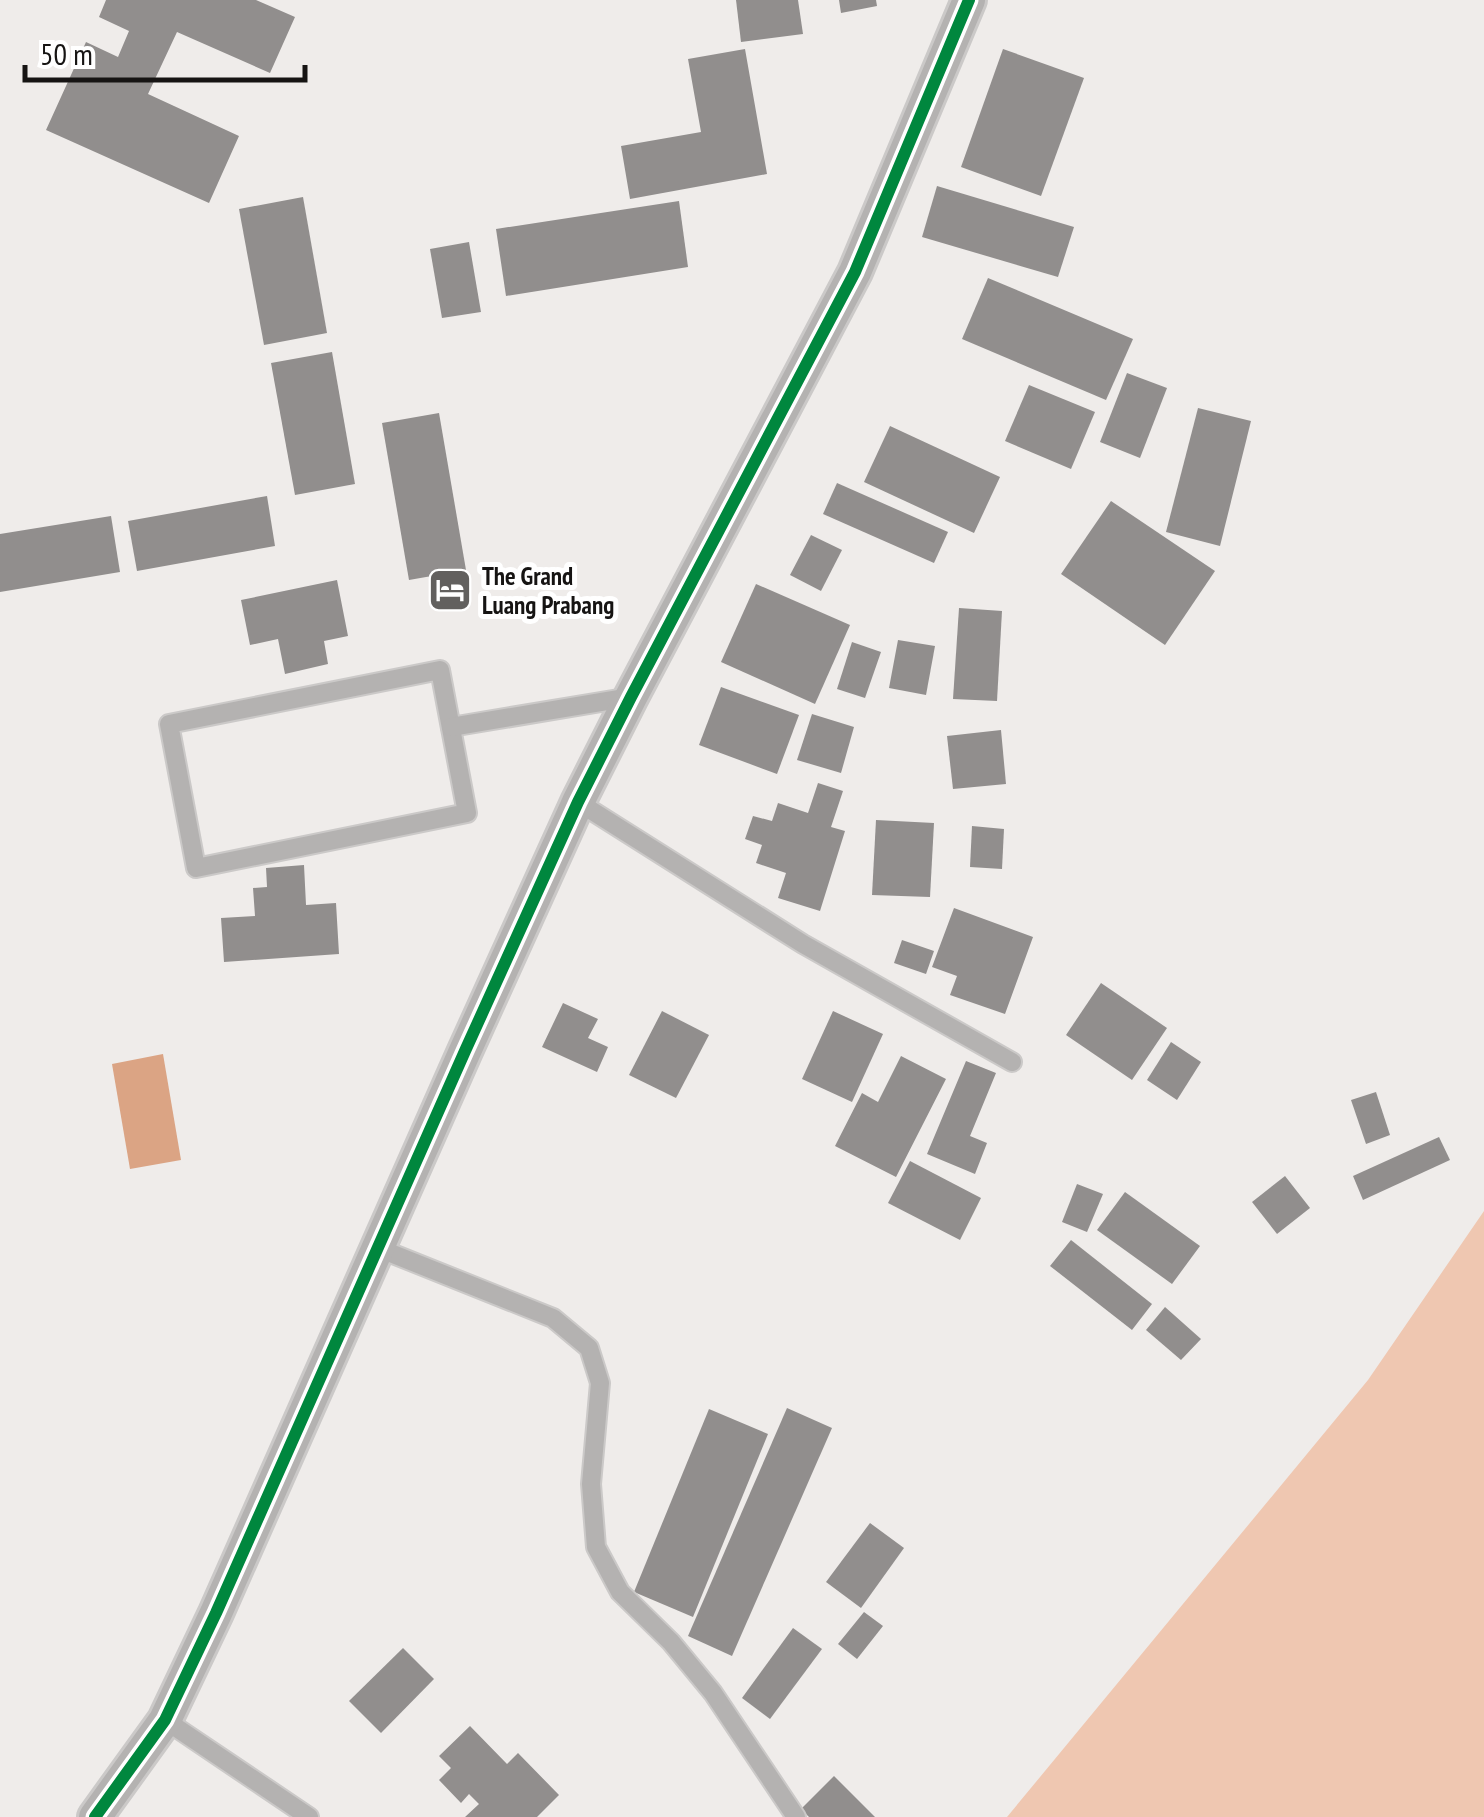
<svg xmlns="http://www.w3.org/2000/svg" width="1484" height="1817" viewBox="0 0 1484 1817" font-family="'PT Sans Narrow',sans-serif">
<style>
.green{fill:#efc7b1}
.water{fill:#dba484}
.building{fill:#918e8d}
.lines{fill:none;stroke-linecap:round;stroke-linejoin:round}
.service-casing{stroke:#cbc9c8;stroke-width:22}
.minor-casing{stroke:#cbc9c8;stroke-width:38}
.service{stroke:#b4b2b1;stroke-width:18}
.minor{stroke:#b4b2b1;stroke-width:32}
.cycleway-casing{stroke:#fff;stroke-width:19}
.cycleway{stroke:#00873e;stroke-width:12}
.labels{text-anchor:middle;stroke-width:10;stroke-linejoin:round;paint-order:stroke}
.poi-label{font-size:25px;font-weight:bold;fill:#161413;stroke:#fff;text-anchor:start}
</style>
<rect width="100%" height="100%" fill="#efecea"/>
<polygon class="green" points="1484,1211 1484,1817 1007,1817 1368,1380"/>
<polygon class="water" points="163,1054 181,1160 130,1169 112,1064"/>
<g class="building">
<polygon points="106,0 256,0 295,17 270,73 177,32 148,94 239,136 209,203 46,130 86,42 118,57 129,31 99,17"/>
<polygon points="736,0 798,0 803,34 741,42"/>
<polygon points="839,0 876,0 877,6 841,13"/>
<polygon points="745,49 767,174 630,199 621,146 701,132 688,59"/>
<polygon points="1003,49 1084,78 1041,196 961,167"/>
<polygon points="937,186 1074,227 1058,277 922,237"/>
<polygon points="303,197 327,333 264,345 239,209"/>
<polygon points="679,201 688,267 506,296 496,229"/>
<polygon points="469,242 481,312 442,318 430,249"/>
<polygon points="988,278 1133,339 1106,400 962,339"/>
<polygon points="332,352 355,484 295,495 271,363"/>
<polygon points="1127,373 1167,388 1140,458 1100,442"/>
<polygon points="1029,385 1095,412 1071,469 1005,441"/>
<polygon points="1198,408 1251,421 1220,546 1166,532"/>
<polygon points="439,413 466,570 409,580 382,423"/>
<polygon points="890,426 1000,477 974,533 864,482"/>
<polygon points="837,483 948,532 934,563 823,514"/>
<polygon points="267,496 275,546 137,571 128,521"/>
<polygon points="1111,501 1215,571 1165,645 1061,574"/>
<polygon points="111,516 120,572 0,592 0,534"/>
<polygon points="811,535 842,550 821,591 790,575"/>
<polygon points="337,580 348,636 324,641 328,664 285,674 278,639 250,645 241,600"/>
<polygon points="756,584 850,625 815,704 721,662"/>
<polygon points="959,608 1002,611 997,701 953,699"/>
<polygon points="898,640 935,646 926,695 889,688"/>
<polygon points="852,642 881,652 865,698 837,689"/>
<polygon points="721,687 799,715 777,774 699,745"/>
<polygon points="812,714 854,727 841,773 797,760"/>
<polygon points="1001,730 1006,784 953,789 947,736"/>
<polygon points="818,783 843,791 831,827 845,831 820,911 778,898 786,873 756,863 762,845 745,839 753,816 772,821 778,803 808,813"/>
<polygon points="876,820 934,823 930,897 872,895"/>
<polygon points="972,826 1004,829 1002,869 970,867"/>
<polygon points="304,865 306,905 336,903 339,954 224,962 221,918 255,916 253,888 267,887 266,868"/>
<polygon points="954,908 1033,937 1005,1014 950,995 957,976 932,967"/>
<polygon points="902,940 934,951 926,974 894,963"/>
<polygon points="1101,983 1167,1028 1132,1080 1066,1035"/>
<polygon points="563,1003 598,1019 588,1038 608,1047 597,1072 542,1047"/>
<polygon points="662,1011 709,1035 676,1098 629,1075"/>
<polygon points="833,1011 883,1034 852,1102 802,1079"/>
<polygon points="1171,1042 1201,1062 1177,1100 1147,1080"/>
<polygon points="901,1056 946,1079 896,1177 835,1146 862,1093 878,1102"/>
<polygon points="966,1061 996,1073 970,1136 987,1143 975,1174 927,1154"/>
<polygon points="1376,1092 1390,1135 1366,1144 1351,1100"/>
<polygon points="1439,1137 1450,1160 1363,1200 1353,1176"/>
<polygon points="910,1161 981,1198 960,1240 888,1203"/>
<polygon points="1285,1176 1310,1208 1277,1234 1252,1202"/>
<polygon points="1077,1184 1103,1194 1087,1232 1062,1222"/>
<polygon points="1125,1192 1200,1246 1172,1284 1097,1230"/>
<polygon points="1071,1240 1152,1304 1132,1330 1050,1266"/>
<polygon points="1165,1307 1201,1339 1181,1360 1146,1330"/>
<polygon points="787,1408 832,1428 732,1656 688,1636"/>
<polygon points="709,1409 768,1434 693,1617 634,1592"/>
<polygon points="870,1523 904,1548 861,1608 826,1582"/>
<polygon points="864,1612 883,1626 857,1659 838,1644"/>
<polygon points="793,1628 822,1649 770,1719 742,1698"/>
<polygon points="403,1648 434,1679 381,1733 349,1701"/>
<polygon points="470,1726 507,1764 518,1753 559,1795 537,1817 465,1817 479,1804 469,1794 461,1803 439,1780 451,1768 439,1756"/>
<polygon points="834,1776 875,1817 809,1817 801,1809"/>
</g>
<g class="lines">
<g class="service-casing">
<g id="service">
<polygon points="440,670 467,813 196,868 169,724"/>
<polyline points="451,727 631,697"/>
<polyline points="578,802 803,944 1012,1062"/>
<polyline points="378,1248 553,1318 589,1348 600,1383 591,1484 596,1547 620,1592 671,1642 713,1693 796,1817"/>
<polyline points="165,1720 309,1817"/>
</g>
</g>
<g class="minor-casing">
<polyline id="minor" points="95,1817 165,1720 216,1613 465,1051 578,802 631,697 855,272 969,0"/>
</g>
<use href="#service" class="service"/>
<use href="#minor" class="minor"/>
<g class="cycleway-casing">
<polyline id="cycleway" points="95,1817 165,1720 216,1613 465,1051 578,802 631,697 855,272 969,0"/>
</g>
<use href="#cycleway" class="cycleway"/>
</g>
<defs>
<g id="hotel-square" transform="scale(2.25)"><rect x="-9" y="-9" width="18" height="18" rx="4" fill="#62605e" stroke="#fff"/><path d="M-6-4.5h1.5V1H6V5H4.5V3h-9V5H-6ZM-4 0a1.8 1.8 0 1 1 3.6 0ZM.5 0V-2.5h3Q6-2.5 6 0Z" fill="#fff"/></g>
</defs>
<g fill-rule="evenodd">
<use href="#hotel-square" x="450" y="590"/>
</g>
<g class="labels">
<g class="poi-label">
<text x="482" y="585">The Grand<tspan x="482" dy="29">Luang Prabang</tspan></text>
</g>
</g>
<path d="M25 65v15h280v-15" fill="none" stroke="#161413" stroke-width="5"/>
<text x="40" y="65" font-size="30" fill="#161413" stroke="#ffffff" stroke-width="8" paint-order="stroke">50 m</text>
</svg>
